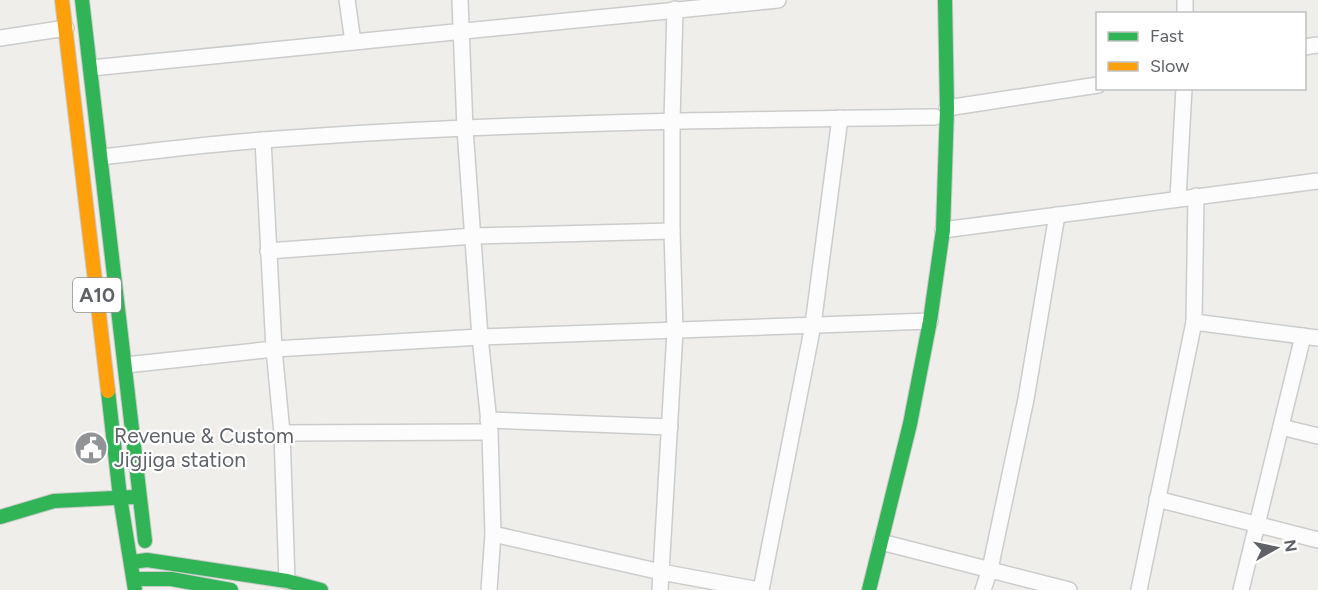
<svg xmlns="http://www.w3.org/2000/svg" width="1318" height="590" viewBox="0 0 1318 590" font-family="Figtree,sans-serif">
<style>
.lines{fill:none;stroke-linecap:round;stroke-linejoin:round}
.street-casing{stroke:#cbcccc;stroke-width:18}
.fast-casing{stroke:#cacacb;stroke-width:16}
.slow-casing{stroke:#cacacb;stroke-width:16}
.street{stroke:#fdfcfc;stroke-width:15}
.fast{stroke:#30b455;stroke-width:14}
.slow{stroke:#ff9f0a;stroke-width:14}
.labels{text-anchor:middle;stroke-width:4.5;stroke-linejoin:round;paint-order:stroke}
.shield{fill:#fff;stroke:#8f9295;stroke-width:1.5}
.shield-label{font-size:20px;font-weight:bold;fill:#5f6368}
.poi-label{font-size:21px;fill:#5f6368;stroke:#fff;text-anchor:start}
</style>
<rect width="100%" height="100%" fill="#efeeea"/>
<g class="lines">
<g class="street-casing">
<g id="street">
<polyline points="347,0 353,42"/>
<polyline points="460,0 465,129 480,337 490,432 493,534 489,590"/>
<polyline points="1185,0 1185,14"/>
<polyline points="0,38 66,28"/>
<polyline points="1304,47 1318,45"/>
<polyline points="91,68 778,0"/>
<polyline points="947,108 1098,85"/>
<polyline points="263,140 274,349 282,433 287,581"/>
<path d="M101,157C155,151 209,144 263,140C487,123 711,120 935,117"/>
<polyline points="1178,198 1184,88"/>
<polyline points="943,230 1318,181"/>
<polyline points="268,251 474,236 672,231"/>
<polyline points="1194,322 1318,338"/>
<polyline points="126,365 274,349 480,337 930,321"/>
<polyline points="488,420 670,427"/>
<polyline points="1281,427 1318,436"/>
<polyline points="282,433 490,432"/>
<polyline points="1157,499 1318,540"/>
<polyline points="493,534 661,572 759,590"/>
<polyline points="881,542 1069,590"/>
<polyline points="660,590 675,331 672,231 672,120 675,9"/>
<polyline points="761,590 813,325 840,118"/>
<polyline points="983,590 990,569 1026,399 1057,215"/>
<polyline points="1139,590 1194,322 1196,196"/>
<polyline points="1241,590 1303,336"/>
</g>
</g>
<g class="fast-casing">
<g id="fast">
<polyline points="82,0 145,541"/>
<polyline points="108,391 120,497 135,590"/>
<polyline points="0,517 54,501 134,497"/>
<polyline points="132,562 147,560 287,581 321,590"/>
<polyline points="134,579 171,579 231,590"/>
<polyline points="869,590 910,424 930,321 943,230 947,108 945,0"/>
</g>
</g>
<g class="slow-casing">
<polyline id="slow" points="62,0 108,391"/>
</g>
<use href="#street" class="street"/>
<use href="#fast" class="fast"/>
<use href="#slow" class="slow"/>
</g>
<defs>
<g id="civic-disc" transform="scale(1.725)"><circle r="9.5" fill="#919496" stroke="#fff"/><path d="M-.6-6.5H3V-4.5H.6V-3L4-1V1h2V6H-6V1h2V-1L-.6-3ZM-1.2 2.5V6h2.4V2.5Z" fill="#fff"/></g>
</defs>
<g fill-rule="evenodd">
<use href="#civic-disc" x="91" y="448"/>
</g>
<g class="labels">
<rect class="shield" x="73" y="278" width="48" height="34" rx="4.5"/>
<g class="shield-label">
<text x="97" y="302">A10</text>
</g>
<g class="poi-label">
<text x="114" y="443">Revenue &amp; Custom<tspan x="114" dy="24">Jigjiga station</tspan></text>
</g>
</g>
<rect x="1096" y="12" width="210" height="78" fill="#ffffff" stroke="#bfc1c3" stroke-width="1.5"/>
<rect x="1108" y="32" width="30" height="9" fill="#30b455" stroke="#bfc1c3" stroke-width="1.5"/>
<text x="1150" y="42" font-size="18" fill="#5f6368">Fast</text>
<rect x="1108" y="62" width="30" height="9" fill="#ff9f0a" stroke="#bfc1c3" stroke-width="1.5"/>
<text x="1150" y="72" font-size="18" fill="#5f6368">Slow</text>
<g transform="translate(1276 548) rotate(81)" stroke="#ffffff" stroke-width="4.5" paint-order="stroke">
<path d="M0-4.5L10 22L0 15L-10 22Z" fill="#5f6368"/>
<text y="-9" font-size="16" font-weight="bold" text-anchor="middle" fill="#5f6368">N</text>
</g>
</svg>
